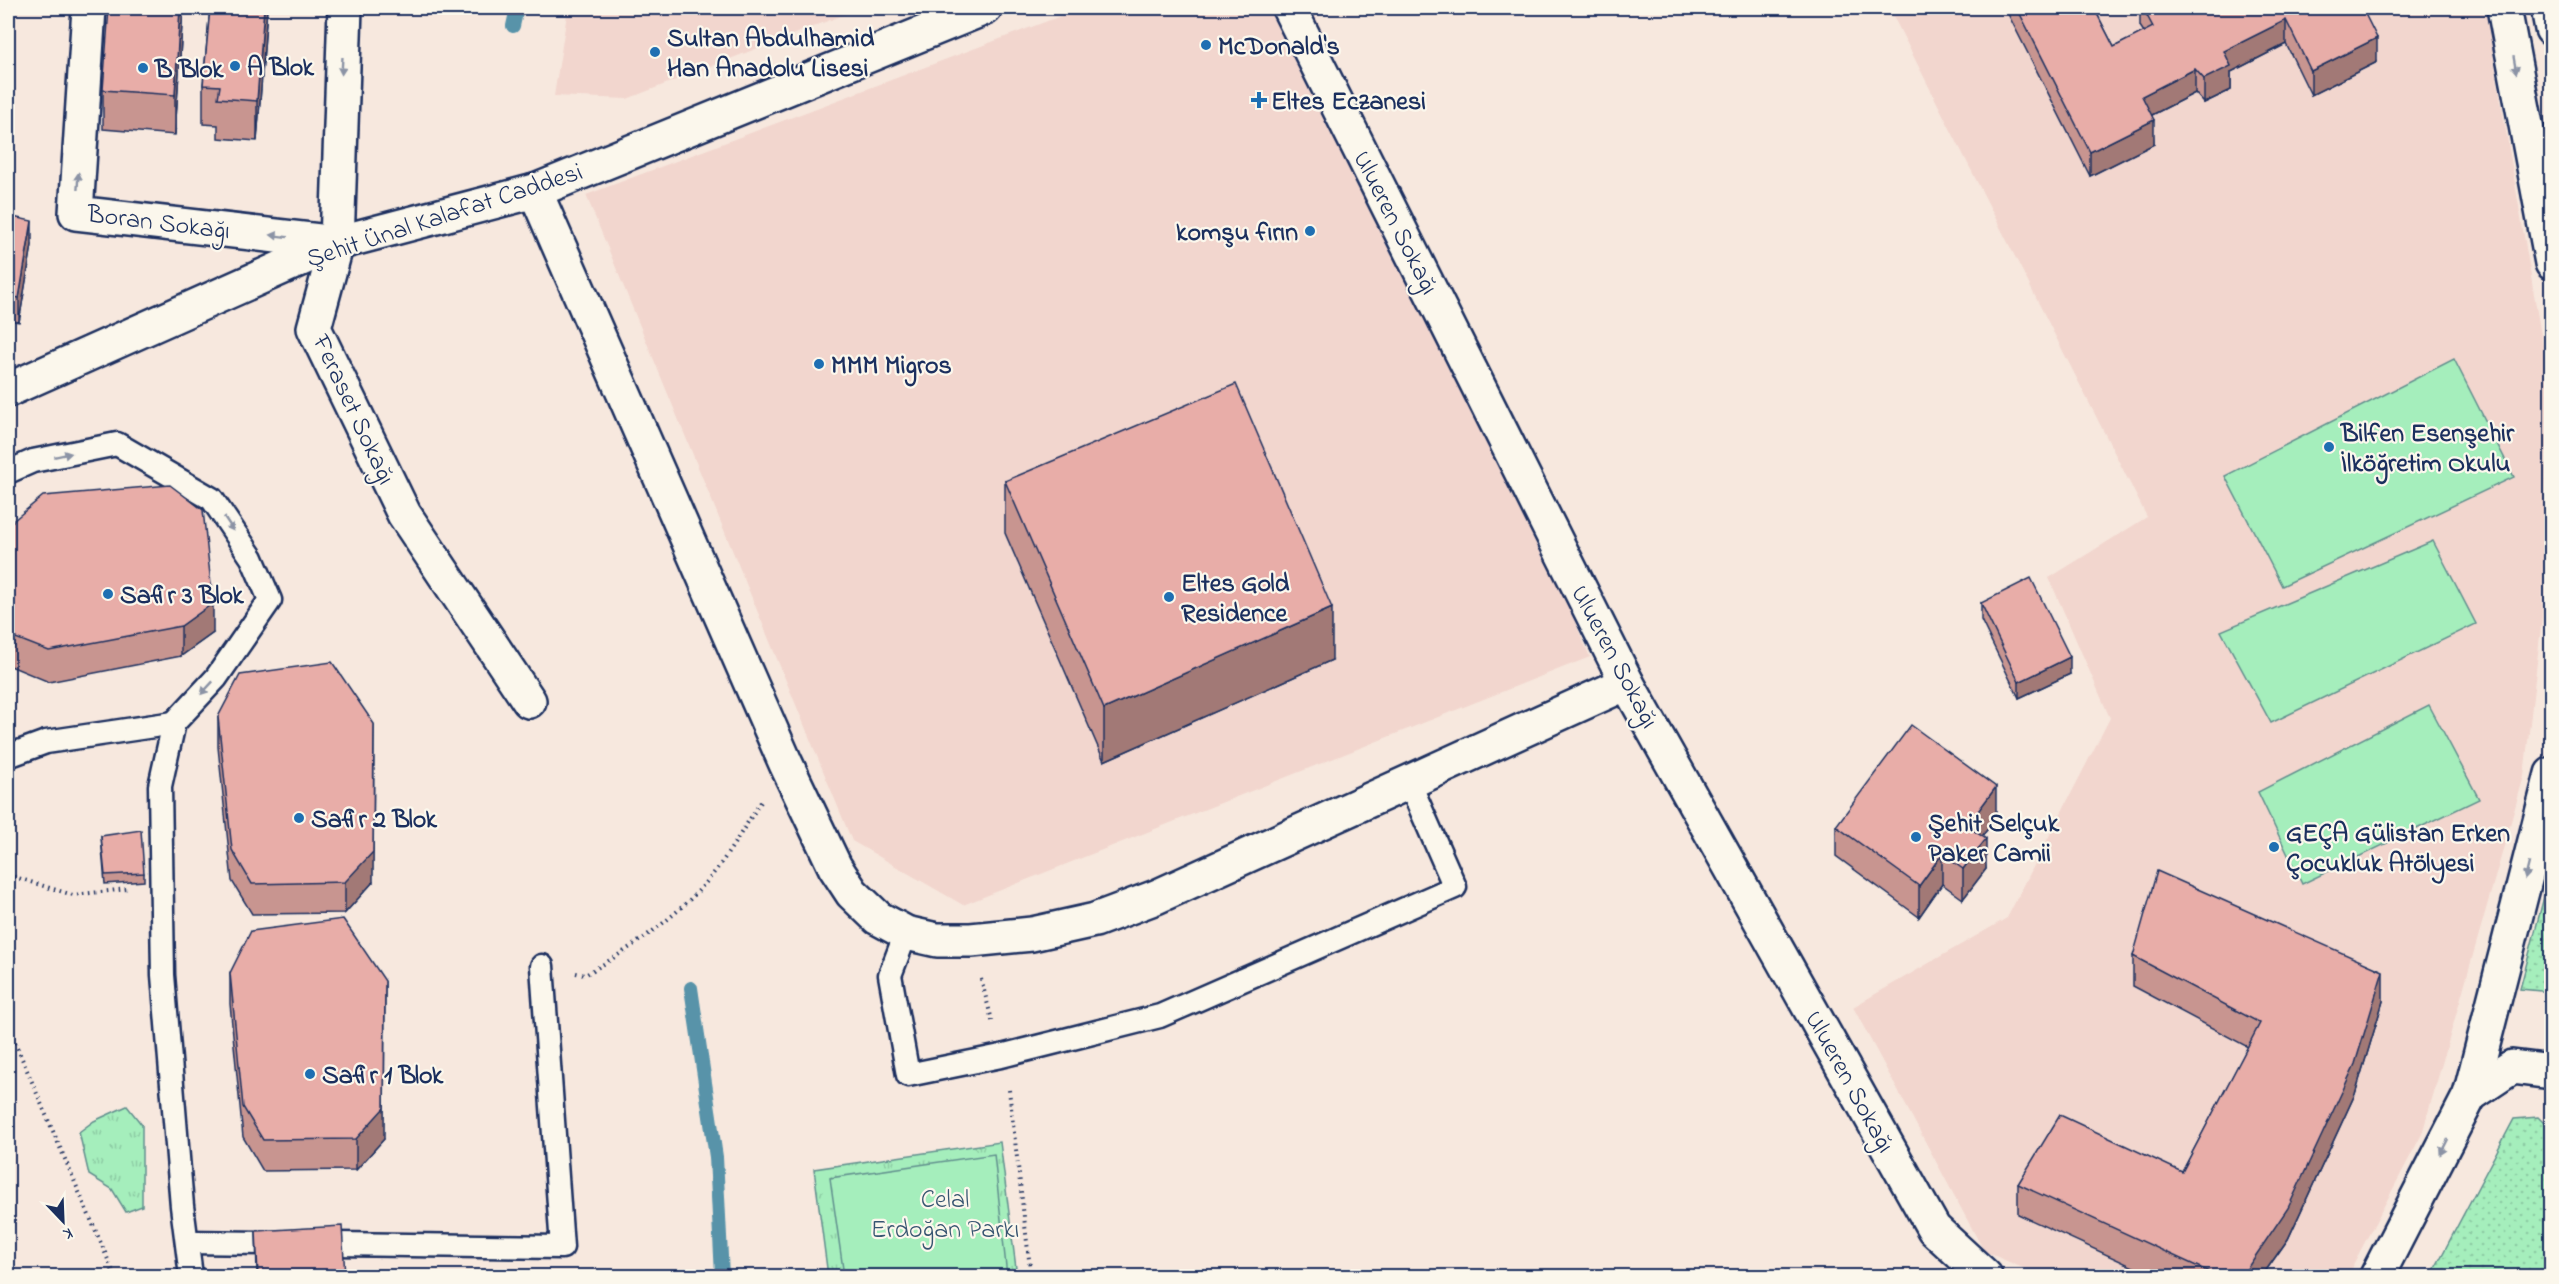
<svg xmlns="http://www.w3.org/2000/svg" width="2559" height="1284" viewBox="0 0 2559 1284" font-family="'Indie Flower',sans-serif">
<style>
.built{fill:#f2d6ce}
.grass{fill:url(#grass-dots);stroke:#608e8d;stroke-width:1.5}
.park{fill:url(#park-tufts);stroke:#608e8d;stroke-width:1.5}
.pitch{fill:#a5eebc;stroke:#608e8d;stroke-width:1.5}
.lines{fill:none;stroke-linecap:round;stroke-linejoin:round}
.stream{stroke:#5993a9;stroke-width:14}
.service-casing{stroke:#1b2f5e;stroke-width:27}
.minor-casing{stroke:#1b2f5e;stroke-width:38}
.tertiary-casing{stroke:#1b2f5e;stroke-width:38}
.path{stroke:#1b2f5e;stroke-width:4;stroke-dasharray:1.5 4.5;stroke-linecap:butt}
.service{stroke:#fbf7ec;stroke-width:22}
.minor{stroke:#fbf7ec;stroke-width:33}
.tertiary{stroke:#fbf7ec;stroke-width:33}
.wall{fill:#c89590;stroke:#1b2f5e;stroke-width:1.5}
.shaded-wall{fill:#a27976;stroke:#1b2f5e;stroke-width:1.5}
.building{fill:#e8ada8;stroke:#1b2f5e;stroke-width:1.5}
.oneway{fill:#8b93a5}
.poi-dot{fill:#1f6fb2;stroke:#fbf7ec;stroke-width:2}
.labels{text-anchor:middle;stroke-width:4.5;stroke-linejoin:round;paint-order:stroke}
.poi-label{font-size:26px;font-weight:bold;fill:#1b2f5e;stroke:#fbf7ec;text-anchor:start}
.street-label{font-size:26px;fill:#1b2f5e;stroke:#fbf7ec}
.park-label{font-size:26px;fill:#375571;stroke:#fbf7ec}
</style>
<defs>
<pattern id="grass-dots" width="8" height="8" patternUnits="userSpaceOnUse" patternTransform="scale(1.5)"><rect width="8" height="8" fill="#a5eebc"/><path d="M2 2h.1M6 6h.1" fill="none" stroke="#8dcca4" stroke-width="1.8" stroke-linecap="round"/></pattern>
<pattern id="park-tufts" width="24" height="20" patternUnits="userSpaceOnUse" patternTransform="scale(1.5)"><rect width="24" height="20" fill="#a5eebc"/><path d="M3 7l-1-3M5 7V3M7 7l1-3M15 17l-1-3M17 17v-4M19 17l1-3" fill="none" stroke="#8dcca4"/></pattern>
</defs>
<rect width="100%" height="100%" fill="#f7e8de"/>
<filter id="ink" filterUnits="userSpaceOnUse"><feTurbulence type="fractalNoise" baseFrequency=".0167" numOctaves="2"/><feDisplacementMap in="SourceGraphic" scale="12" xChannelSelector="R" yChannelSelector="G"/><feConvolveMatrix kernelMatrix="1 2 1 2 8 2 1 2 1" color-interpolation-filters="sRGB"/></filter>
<g filter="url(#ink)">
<g class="built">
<polygon points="568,8 861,8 627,99 554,96"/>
<polygon points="1082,8 1312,8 1590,657 963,905 852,841 586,195"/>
<polygon points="1889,8 2485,8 2548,376 2542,618 2524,776 2422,1134 2347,1276 2041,1276 1984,1251 1853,1007 2007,918 2110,718 2049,578 2147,517"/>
</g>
<g class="grass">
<polygon points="2551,870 2551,992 2520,989"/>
<polygon points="2538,1117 2551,1130 2551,1276 2431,1276 2514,1119"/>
</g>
<g class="park">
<polygon points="127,1106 142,1125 142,1206 126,1212 112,1189 89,1175 79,1132 94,1121"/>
<polygon points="1000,1142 1017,1276 828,1276 814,1169"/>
</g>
<g class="pitch">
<polygon points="2454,359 2514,477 2282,586 2225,476"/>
<polygon points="2433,541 2476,624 2271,723 2221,631"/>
<polygon points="2429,705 2479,799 2302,884 2258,792"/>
<polygon points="994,1154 1007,1276 844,1276 830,1178"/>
</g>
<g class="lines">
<g class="stream">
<polyline points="513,26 517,8"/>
<polyline points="691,988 716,1157 722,1276"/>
</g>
<g class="service-casing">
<g id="service">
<polyline points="8,472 33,461 117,444 212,499 252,558 270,600 216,678 174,723 160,786 163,975 182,1206 191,1276"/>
<polyline points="8,756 46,742 174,723"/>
<polyline points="906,933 890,975 908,1075 1001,1056 1160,1016 1455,887 1409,782"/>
<polyline points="187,1242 562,1247 542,966"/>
</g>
</g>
<g class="minor-casing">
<g id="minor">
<polyline points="89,8 76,213 337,243"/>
<polyline points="345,8 337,243 314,328 404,514 529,701"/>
<polyline points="1289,8 1627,683 1934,1229 1985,1276"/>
<polyline points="535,191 786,764 835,867 852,893 878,918 906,933 937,940 971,940 1032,934 1095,920 1156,897 1627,683"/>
</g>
</g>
<g class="tertiary-casing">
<g id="tertiary">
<polyline points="2504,8 2552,263"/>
<polyline points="2548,8 2552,29"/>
<polyline points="8,390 337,243 535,191 985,8"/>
<polyline points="2470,1095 2512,1067 2552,1072"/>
<polyline points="2377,1276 2470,1095 2552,774"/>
</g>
</g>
<g class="path">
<polyline points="8,875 73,895 127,889"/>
<path d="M576,973L585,975C630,949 675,919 709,879C728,856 744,827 761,802"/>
<polyline points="981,979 993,1024"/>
<polyline points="8,1026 115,1276"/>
<polyline points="1009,1090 1031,1276"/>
</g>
<use href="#service" class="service"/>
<use href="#minor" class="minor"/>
<use href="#tertiary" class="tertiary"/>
</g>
<g class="wall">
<polygon points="183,8 175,135 103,129 103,90"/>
<polygon points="210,8 267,8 257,141 218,138 218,125 203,124 203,85"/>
<polygon points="2005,8 2094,8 2114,47 2144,32 2140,26 2140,8 2362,8 2377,62 2311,95 2286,44 2231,72 2231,90 2204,103 2195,93 2152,115 2154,144 2090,176"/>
<polygon points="8,216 32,245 19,322 8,320"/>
<polygon points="1005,481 1332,660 1104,761 1005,533"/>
<polygon points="8,525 213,633 181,656 49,682 8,665"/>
<polygon points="1981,603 2070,674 2019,698 1981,620"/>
<polygon points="218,717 373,882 345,913 252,914 232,881 218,747"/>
<polygon points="1996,818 1982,836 1986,869 1963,899 1942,884 1919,917 1836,856 1836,826"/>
<polygon points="101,836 144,873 144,881 105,884"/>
<polygon points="2133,956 2383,1001 2355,1094 2288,1239 2262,1276 2153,1276 2018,1214 2018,1184 2182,1172 2248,1047 2133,986"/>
<polygon points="230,973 384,1139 356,1170 263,1171 243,1137 230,1004"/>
<polygon points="256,1231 345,1276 257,1276"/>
</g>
<g class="shaded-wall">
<polygon points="8,8 10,8 8,33"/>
<polygon points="180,8 183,8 175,135 175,95"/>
<polygon points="264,8 267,8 257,141 257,101"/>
<polygon points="2286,20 2286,44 2231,72 2231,90 2204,103 2204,79 2224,51"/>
<polygon points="2377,38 2377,62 2311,95 2311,71"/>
<polygon points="2195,69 2195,93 2142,120 2142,96"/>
<polygon points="2154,120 2154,144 2090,176 2090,152"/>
<polygon points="32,221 32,245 19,322 19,298"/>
<polygon points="213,603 213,633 181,656 181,626"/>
<polygon points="1332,608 1332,660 1104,761 1104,709"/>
<polygon points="2070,657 2070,674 2019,698 2019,682"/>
<polygon points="374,724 373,882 345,913 345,882"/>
<polygon points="1996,787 1996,818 1967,856 1967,826"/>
<polygon points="1986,839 1986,869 1963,899 1963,869"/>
<polygon points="1942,854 1942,884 1919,917 1919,886"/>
<polygon points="2383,971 2383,1001 2355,1094 2288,1239 2262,1276 2242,1276"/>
<polygon points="385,981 384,1139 356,1170 356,1139"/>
</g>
<g class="building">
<polygon points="109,8 180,8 175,95 103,90"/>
<polygon points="210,8 264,8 257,101 218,98 220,86 203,85"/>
<polygon points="2017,8 2094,8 2114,47 2153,27 2143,8 2362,8 2377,38 2311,71 2286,20 2224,51 2231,66 2204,79 2195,69 2142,96 2154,120 2090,152"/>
<polygon points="8,216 32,221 19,298 8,296"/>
<polygon points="1236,384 1332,608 1104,709 1005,481"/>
<polygon points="170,485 203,510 213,603 181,626 49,651 8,635 8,525 43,496"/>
<polygon points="2031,578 2070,657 2019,682 1981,603"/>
<polygon points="332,662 374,724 373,852 345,882 252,884 232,850 218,717 240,675"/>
<polygon points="1911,725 1996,787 1967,826 1986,839 1963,869 1942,854 1919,886 1836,826"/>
<polygon points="141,830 144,873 105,875 101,836"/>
<polygon points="2157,871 2383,971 2355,1064 2288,1208 2242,1276 2218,1276 2018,1184 2060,1115 2182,1172 2260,1023 2133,956"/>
<polygon points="343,919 385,981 384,1108 356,1139 263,1140 243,1107 230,973 251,931"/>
<polygon points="342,1226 345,1276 258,1276 256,1231"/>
</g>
<defs><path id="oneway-solid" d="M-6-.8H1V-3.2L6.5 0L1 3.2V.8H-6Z" transform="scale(1.5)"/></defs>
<g class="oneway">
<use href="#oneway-solid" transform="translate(2515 65) rotate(80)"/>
<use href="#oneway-solid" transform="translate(342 66) rotate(93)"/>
<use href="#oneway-solid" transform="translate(78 181) rotate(-86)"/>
<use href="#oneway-solid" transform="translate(279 236) rotate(-173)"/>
<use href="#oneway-solid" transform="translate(63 455) rotate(-12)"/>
<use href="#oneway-solid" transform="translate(229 524) rotate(56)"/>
<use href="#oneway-solid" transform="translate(207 688) rotate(133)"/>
<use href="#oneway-solid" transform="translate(2527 871) rotate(104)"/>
<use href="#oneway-solid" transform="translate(2444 1147) rotate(117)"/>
</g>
</g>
<g class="poi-dot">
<circle cx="1206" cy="45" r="6"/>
<circle cx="655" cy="52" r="6"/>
<circle cx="235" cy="66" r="6"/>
<circle cx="143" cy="68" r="6"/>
<path d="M1256 91h6v6h6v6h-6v6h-6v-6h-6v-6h6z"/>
<circle cx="1310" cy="231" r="6"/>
<circle cx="819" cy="364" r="6"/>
<circle cx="2329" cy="447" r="6"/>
<circle cx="108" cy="594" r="6"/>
<circle cx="1169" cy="597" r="6"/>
<circle cx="299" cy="818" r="6"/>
<circle cx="1916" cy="837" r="6"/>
<circle cx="2274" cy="847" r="6"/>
<circle cx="310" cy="1074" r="6"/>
</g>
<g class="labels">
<g class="poi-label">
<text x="667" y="46">Sultan Abdulhamid<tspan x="667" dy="30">Han Anadolu Lisesi</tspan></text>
<text x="1218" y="54">McDonald's</text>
<text x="247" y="75">A Blok</text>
<text x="155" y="77">B Blok</text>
<text x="1271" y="109">Eltes Eczanesi</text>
<text x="1298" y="240" text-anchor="end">komşu fırın</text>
<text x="831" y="373">MMM Migros</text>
<text x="2341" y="441">Bilfen Esenşehir<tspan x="2341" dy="30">İlköğretim Okulu</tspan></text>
<text x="1181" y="591">Eltes Gold<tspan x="1181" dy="30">Residence</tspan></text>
<text x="120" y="603">Safir 3 Blok</text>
<text x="311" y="827">Safir 2 Blok</text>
<text x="1928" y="831">Şehit Selçuk<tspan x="1928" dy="30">Paker Camii</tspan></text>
<text x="2286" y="841">GEÇA Gülistan Erken<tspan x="2286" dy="30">Çocukluk Atölyesi</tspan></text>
<text x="322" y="1083">Safir 1 Blok</text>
</g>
<g class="street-label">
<text transform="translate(444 214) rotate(-18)" y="9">Şehit Ünal Kalafat Caddesi</text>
<text transform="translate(159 221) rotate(7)" y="9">Boran Sokağı</text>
<text transform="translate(1397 222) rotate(63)" y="9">Ulueren Sokağı</text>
<text transform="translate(355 409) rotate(65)" y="9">Feraset Sokağı</text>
<text transform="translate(1616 656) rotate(62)" y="9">Ulueren Sokağı</text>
<text transform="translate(1851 1081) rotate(61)" y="9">Ulueren Sokağı</text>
</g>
<g class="park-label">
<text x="945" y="1207">Celal<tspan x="945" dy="30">Erdoğan Parkı</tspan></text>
</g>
</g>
<rect width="2559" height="1284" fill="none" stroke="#fbf7ec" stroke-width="30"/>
<rect x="15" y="15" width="2529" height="1254" fill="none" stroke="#1b2f5e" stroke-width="2" filter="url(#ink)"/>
<g transform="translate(63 1221) rotate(157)" stroke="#fbf7ec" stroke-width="4.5" paint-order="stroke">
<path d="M0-4.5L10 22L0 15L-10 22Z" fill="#1b2f5e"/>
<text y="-9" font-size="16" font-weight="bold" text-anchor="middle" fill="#1b2f5e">K</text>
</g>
</svg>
